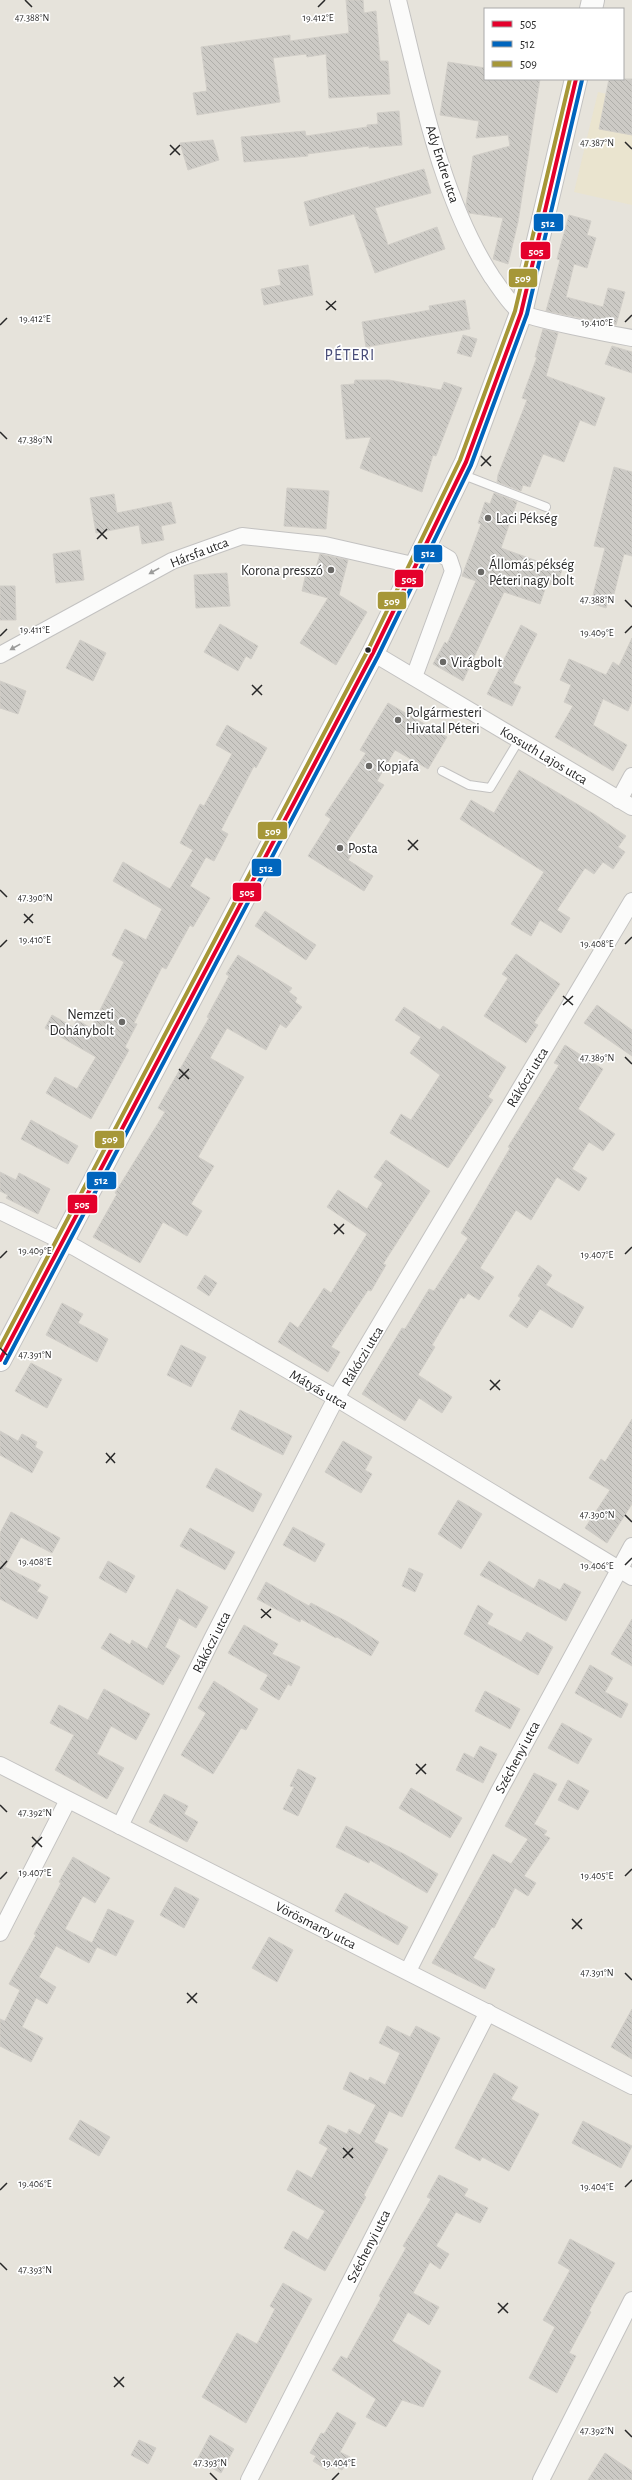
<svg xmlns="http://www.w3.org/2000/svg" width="632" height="2480" viewBox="0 0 632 2480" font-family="'Alegreya Sans',sans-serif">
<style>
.education{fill:#eae4cf}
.building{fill:url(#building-back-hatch);stroke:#d1cec8}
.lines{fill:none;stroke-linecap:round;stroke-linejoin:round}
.service-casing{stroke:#c3c2c1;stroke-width:10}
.minor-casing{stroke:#c3c2c1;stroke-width:18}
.secondary-casing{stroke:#c3c2c1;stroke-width:24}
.service{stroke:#fbfbfa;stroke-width:8}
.minor{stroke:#fbfbfa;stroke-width:16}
.secondary{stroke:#fbfbfa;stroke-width:22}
.bus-1-casing{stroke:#fff;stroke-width:7}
.bus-2-casing{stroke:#fff;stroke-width:7}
.bus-3-casing{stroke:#fff;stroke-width:7}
.bus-1{stroke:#e4002b;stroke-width:4}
.bus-2{stroke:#0065bd;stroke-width:4}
.bus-3{stroke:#a69738;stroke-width:4}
.oneway{fill:#9c9c9b}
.ticks{fill:none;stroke:#272727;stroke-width:1.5}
.poi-dot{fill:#6a6966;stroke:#fff;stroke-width:1.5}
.bus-dot{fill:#272727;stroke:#fff;stroke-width:1.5}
.labels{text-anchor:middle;stroke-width:3.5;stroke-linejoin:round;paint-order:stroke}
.street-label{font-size:14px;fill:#272727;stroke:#fff}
.poi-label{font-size:14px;fill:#272727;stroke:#fff;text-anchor:start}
.quarter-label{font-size:16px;letter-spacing:1px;fill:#474b77;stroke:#fff}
.ticks-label{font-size:10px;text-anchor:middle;fill:#272727;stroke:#fff;stroke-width:3.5;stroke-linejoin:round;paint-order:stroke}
.line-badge{stroke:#fff;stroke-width:1.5}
.badge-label{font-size:11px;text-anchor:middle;font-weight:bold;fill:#fff}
</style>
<defs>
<pattern id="building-back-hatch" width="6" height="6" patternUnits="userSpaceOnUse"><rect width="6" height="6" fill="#cccac5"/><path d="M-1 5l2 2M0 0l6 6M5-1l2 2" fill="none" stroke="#afaea9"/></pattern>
</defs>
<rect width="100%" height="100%" fill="#e6e3db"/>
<polygon class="education" points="598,92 632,100 632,205 574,192"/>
<g class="building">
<polygon points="346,0 363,0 364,13 376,11 380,61 388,61 390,94 329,98 326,54 307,57 306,54 273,58 280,102 197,115 193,93 207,91 201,47 290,35 290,41 349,33"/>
<polygon points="448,62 485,68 485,79 540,79 518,222 508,264 493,259 503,218 469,213 466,205 473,156 510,146 508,135 476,138 479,121 440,115"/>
<polygon points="609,79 632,79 632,135 599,129"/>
<polygon points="399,111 402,145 369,148 369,146 307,154 308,156 244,162 241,137 305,131 306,136 367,127 367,125 378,124 377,113"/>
<polygon points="213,140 219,160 188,170 180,143"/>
<polygon points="424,169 431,193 375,208 388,245 437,227 445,249 375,273 354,214 310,226 304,202"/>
<polygon points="569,215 591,221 587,235 596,238 587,268 574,264 566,297 603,307 608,288 625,292 616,325 546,311 560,260 557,259"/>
<polygon points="308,265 313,295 264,305 261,289 281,285 278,270"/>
<polygon points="465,300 470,329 366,347 362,322 430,310 429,306"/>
<polygon points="543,329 558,333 546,376 605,398 595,426 580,420 564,462 543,454 530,487 523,485 521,491 497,482 498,475 527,400 522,398 537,357 535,357"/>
<polygon points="463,335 477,339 471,357 457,353"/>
<polygon points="612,346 632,352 632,373 605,364"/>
<polygon points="355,380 389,380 441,390 444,382 462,388 436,456 433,455 422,492 360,468 371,437 346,439 341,385 354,384"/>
<polygon points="614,467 632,472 632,556 624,554 614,594 610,594 606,608 591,603 605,548 594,546"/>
<polygon points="287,488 329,491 326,529 284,526"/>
<polygon points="494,493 517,502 501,548 562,570 556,586 547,583 540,604 504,592 463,681 433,664 445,642 447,644 476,581 462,576 481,524 478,523 485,502 490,504"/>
<polygon points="114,494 117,513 171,502 176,523 161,526 164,540 142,544 139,525 96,533 90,498"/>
<polygon points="80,550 84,580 56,583 53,554"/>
<polygon points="320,554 348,560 339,595 367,612 336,665 300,643 328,598 302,591 306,573 314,575"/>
<polygon points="227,573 230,606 196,608 194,575"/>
<polygon points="0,586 15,586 16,620 0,620"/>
<polygon points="220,624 258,646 251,659 246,656 238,671 204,652"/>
<polygon points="521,625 537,634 513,683 521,687 512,706 487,694"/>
<polygon points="632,638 632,702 628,711 603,699 593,725 627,745 613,771 555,737 573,706 564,702 571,685 560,680 569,659 606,675 613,662 619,666"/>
<polygon points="80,640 106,653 93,681 66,668"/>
<polygon points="0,681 26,691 18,714 0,708"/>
<polygon points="388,703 447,737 428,769 395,750 377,781 384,785 346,843 355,849 348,860 373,876 364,891 308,856 331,819 325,815 366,753 360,750"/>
<polygon points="227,725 267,748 256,768 254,766 221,830 228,834 214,861 206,857 190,886 210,898 193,927 190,925 166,969 162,967 134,1023 137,1024 125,1047 129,1050 91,1119 46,1093 55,1077 77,1089 96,1057 45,1028 52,1015 73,1027 77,1020 91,1028 124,962 112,955 125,929 146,940 162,909 113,881 123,862 170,889 193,850 180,843 200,804 204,806 232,754 216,745"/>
<polygon points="519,770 594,814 626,836 618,847 625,852 613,869 603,862 594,874 585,868 557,910 570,918 561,933 540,920 531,936 511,924 544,872 460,819 471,800 494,813"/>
<polygon points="265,911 316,945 306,960 255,926"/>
<polygon points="516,954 560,984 534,1023 538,1025 526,1043 484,1016 508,978 502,974"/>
<polygon points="238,955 292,988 289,992 297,998 295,1002 302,1007 286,1028 280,1024 266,1050 227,1028 210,1058 244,1077 198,1157 214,1166 191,1204 202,1211 187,1236 163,1222 140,1263 93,1237 117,1194 115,1193 165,1112 158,1108 209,1018 207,1017 229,976 226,974"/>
<polygon points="597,1005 632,1030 632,1056 584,1023"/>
<polygon points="404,1007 440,1030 443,1026 506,1067 488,1097 493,1100 448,1168 390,1133 401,1114 411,1120 440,1075 410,1053 421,1037 395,1020"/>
<polygon points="565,1045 603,1069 578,1109 615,1134 603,1151 589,1142 572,1169 587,1178 579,1191 557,1177 531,1220 516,1210 480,1268 494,1277 479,1300 468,1293 464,1299 461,1297 432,1345 435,1347 418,1375 452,1397 442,1413 419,1398 405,1421 362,1394 402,1328 405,1329 429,1289 434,1291 468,1238 461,1233 510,1148 508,1147 559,1065 554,1063"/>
<polygon points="31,1120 78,1146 68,1164 21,1139"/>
<polygon points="386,1160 430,1191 383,1264 386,1265 371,1291 368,1290 331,1347 340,1352 328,1372 278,1342 290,1322 298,1328 324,1288 331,1293 367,1234 327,1207 338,1190 367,1209 383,1183 374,1177"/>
<polygon points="0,1172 16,1180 19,1173 50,1189 38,1214 6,1198 8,1195 0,1191"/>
<polygon points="538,1265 552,1275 546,1285 584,1307 572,1328 540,1309 527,1328 509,1316 521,1298 518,1296"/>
<polygon points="205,1275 217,1283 209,1296 197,1288"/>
<polygon points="62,1303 83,1314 78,1323 108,1339 97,1362 46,1335"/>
<polygon points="181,1345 206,1357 191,1387 167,1375"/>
<polygon points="31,1363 62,1379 47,1408 15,1391"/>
<polygon points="240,1410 292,1436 283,1455 231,1429"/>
<polygon points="632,1419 632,1504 607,1543 585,1528 610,1490 589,1478 601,1459 605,1462"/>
<polygon points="0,1431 18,1441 22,1434 37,1442 35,1447 43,1452 32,1473 0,1455"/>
<polygon points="343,1441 372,1457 365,1470 372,1474 361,1493 325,1472"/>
<polygon points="216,1468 262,1494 253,1512 206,1487"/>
<polygon points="458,1500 482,1514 461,1549 438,1534"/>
<polygon points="11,1512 60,1538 52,1553 21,1537 5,1567 41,1585 37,1591 48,1597 37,1619 0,1599 0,1533"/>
<polygon points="293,1527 325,1544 315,1562 283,1545"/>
<polygon points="190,1528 235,1552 225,1570 180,1546"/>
<polygon points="108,1561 135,1576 126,1593 99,1578"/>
<polygon points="489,1561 534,1589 539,1579 560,1590 564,1583 581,1592 566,1621 480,1575"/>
<polygon points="409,1568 423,1574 415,1592 402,1586"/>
<polygon points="266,1582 309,1606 311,1603 346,1621 379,1642 371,1656 337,1637 336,1638 301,1619 300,1622 257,1599"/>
<polygon points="177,1589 208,1607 196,1628 179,1618 165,1647 180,1656 163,1685 101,1648 110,1633 130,1645 132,1640 147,1649"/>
<polygon points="478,1605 493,1614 487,1624 521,1642 527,1632 553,1647 538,1675 464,1634"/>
<polygon points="632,1619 632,1666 611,1654"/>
<polygon points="244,1625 278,1644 272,1654 300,1667 291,1686 288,1684 279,1700 260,1689 268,1675 228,1653"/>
<polygon points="590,1665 613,1678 605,1692 628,1704 621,1718 575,1693"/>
<polygon points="214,1681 258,1709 246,1730 241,1728 213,1774 181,1755 206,1713 198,1708"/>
<polygon points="104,1689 150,1714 136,1740 111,1726 97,1754 124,1768 107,1799 55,1770 74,1735 50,1723 59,1705 88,1720"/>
<polygon points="485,1691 520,1709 510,1729 475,1711"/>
<polygon points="562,1723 592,1739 578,1764 548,1748"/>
<polygon points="480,1746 497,1754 483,1783 456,1770 464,1753 474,1758"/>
<polygon points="298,1769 316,1778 298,1816 283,1809 294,1787 290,1786"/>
<polygon points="534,1773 557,1784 534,1824 547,1831 544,1835 550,1838 524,1876 536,1883 528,1896 515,1888 494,1928 492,1927 473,1958 495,1969 485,1989 432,1963 493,1854 511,1864 528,1839 505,1826"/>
<polygon points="568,1780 589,1791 578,1810 558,1800"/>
<polygon points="411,1788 462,1818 450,1838 399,1808"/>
<polygon points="164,1794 188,1806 184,1814 198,1822 187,1842 149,1822"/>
<polygon points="346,1826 404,1854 438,1874 427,1893 370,1860 369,1863 336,1847"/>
<polygon points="73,1857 110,1878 95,1903 83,1896 65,1929 92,1943 108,1909 134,1921 116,1956 97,1947 89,1963 56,1946 39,1977 56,1987 47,2004 36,1998 22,2027 43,2038 31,2062 0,2046 0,2019 5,2021 20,1990 9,1984 36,1935 34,1934 61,1883 59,1882"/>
<polygon points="175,1887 199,1899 184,1928 160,1915"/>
<polygon points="345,1893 408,1927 398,1945 335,1911"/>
<polygon points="269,1937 293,1950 277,1982 252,1968"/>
<polygon points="632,2009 632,2059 611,2047"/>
<polygon points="387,2026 410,2037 416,2026 440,2038 402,2117 389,2111 374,2142 388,2149 364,2195 366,2197 325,2271 284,2248 293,2231 308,2240 325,2211 287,2190 297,2170 312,2178 328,2148 319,2143 328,2125 347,2134 349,2129 360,2135 376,2105 343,2089 350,2072 368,2081 370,2077 385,2085 400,2053 379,2043"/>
<polygon points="494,2073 518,2087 511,2099 539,2114 509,2171 482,2157 480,2161 455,2148"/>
<polygon points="80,2120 110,2137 99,2156 69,2139"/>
<polygon points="583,2121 632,2146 621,2168 572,2143"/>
<polygon points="439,2175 468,2189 464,2196 488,2208 480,2223 456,2212 436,2246 449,2254 440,2269 430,2262 413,2293 439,2307 429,2325 408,2312 392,2341 441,2371 423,2407 402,2400 386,2427 366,2417 376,2399 332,2370 341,2356 347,2359 381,2298 379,2296 406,2248 403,2246 431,2199 427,2197"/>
<polygon points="570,2239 615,2263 589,2311 591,2312 569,2353 576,2356 557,2393 529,2378 555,2327 543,2320 570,2270 558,2263"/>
<polygon points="283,2283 312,2299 246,2423 202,2397 237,2333 257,2344 275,2309 270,2306"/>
<polygon points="337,2412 356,2423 340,2452 350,2457 342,2470 331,2464 327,2470 313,2461 316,2456 310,2453 321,2433 324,2434"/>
<polygon points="210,2435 234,2449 221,2473 197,2460"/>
<polygon points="139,2440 156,2448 148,2464 131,2455"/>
<polygon points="605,2453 632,2471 632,2480 588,2480"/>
</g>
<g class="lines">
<g class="service-casing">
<g id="service">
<polyline points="461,474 546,507"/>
<polyline points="442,771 469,785 490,788 519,740"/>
</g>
</g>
<g class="minor-casing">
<g id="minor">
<path d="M398,0C420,89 441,199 492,277C500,288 509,303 520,312C530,319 615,335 632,338"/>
<polyline points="373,653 632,807"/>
<polyline points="0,655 172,561 242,536 325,545 417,566"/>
<polyline points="414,677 453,571 449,559 427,546"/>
<polyline points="619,800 632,776"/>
<polyline points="0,1211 76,1248 336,1398 632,1577"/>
<polyline points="0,1765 632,2086"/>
<polyline points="120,1826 212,1639 336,1398 632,901"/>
<polyline points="0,1933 68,1800"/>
<polyline points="408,1971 498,1793 632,1546"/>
<polyline points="249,2480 488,2012"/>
<polyline points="541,2480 632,2300"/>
</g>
</g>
<g class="secondary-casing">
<g id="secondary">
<polyline points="591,9 593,0"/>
<polyline points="0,1360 373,653 466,462 521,313 576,79"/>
</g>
</g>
<use href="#service" class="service"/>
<use href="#minor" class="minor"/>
<use href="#secondary" class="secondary"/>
<g class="bus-1-casing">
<polyline id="bus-1" points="0,1360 373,653 466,462 521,313 576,79"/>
</g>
<g class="bus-2-casing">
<polyline id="bus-2" points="5,1363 378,656 471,465 527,314 582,80"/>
</g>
<g class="bus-3-casing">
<polyline id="bus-3" points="0,1347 368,650 460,460 515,311 570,79"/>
</g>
<use href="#bus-1" class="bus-1"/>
<use href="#bus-2" class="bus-2"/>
<use href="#bus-3" class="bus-3"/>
</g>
<defs><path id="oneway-solid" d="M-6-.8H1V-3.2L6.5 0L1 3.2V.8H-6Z"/></defs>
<g class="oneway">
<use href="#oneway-solid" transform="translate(154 571) rotate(151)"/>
<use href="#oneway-solid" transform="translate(15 647) rotate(151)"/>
</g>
<path class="ticks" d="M25,0L32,7M318,7L325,0M625,142L632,149M170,145L180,155M170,155L180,145M326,301L336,310M326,310L336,301M625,322L632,315M0,325L7,318M0,432L7,439M481,456L491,466M481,466L491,456M97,529L107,539M97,539L107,529M625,600L632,607M625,633L632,626M0,636L7,629M252,685L262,695M252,695L262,685M408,840L418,850M408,850L418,840M0,890L7,897M24,914L33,923M24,923L33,914M625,944L632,937M0,947L7,940M563,996L573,1005M563,1005L573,996M625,1057L632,1064M179,1069L189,1079M179,1079L189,1069M334,1224L344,1234M334,1234L344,1224M625,1254L632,1247M0,1258L7,1251M0,1348L7,1355M490,1380L500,1390M490,1390L500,1380M106,1453L115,1463M106,1463L115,1453M625,1515L632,1522M625,1565L632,1558M0,1569L7,1561M261,1609L271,1618M261,1618L271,1609M416,1764L426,1774M416,1774L426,1764M0,1805L7,1812M32,1837L42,1847M32,1847L42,1837M625,1876L632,1869M0,1879L7,1872M572,1919L582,1929M572,1929L582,1919M625,1973L632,1980M187,1993L197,2003M187,2003L197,1993M343,2148L353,2158M343,2158L353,2148M625,2187L632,2180M0,2190L7,2183M0,2263L7,2270M498,2303L508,2313M498,2313L508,2303M114,2377L124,2387M114,2387L124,2377M625,2430L632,2437M210,2473L217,2480M332,2480L339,2473"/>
<g class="poi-dot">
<circle cx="488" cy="518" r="4"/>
<circle cx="331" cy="570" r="4"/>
<circle cx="481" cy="572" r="4"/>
<circle cx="443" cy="662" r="4"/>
<circle cx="398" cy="720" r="4"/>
<circle cx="369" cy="766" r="4"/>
<circle cx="340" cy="848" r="4"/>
<circle cx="122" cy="1022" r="4"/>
</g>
<circle class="bus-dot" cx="368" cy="650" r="3.5"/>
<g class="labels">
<g class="street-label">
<text transform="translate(443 164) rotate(72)" y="5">Ady Endre utca</text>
<text transform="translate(199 552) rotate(-21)" y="5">Hársfa utca</text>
<text transform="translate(544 755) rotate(31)" y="5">Kossuth Lajos utca</text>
<text transform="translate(527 1077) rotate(-59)" y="5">Rákóczi utca</text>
<text transform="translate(362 1356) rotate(-59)" y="5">Rákóczi utca</text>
<text transform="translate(319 1389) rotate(30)" y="5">Mátyás utca</text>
<text transform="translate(211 1642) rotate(-63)" y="5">Rákóczi utca</text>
<text transform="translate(517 1757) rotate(-62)" y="5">Széchenyi utca</text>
<text transform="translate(316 1925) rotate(27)" y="5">Vörösmarty utca</text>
<text transform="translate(368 2246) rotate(-63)" y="5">Széchenyi utca</text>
</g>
<g class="poi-label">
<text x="496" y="523">Laci Pékség</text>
<text x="489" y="569">Állomás pékség<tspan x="489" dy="16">Péteri nagy bolt</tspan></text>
<text x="323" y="575" text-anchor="end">Korona presszó</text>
<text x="451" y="667">Virágbolt</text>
<text x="406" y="717">Polgármesteri<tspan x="406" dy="16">Hivatal Péteri</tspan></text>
<text x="377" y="771">Kopjafa</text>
<text x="348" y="853">Posta</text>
<text x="114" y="1019" text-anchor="end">Nemzeti<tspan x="114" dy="16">Dohánybolt</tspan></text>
</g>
<g class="quarter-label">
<text x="350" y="360">PÉTERI</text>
</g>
</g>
<g class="ticks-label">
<text x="32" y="21">47.388°N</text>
<text x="318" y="21">19.412°E</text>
<text x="597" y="146">47.387°N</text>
<text x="35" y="322">19.412°E</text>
<text x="597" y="326">19.410°E</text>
<text x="35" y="443">47.389°N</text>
<text x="597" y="603">47.388°N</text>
<text x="35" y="633">19.411°E</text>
<text x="597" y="636">19.409°E</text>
<text x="35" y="901">47.390°N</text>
<text x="35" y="943">19.410°E</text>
<text x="597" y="947">19.408°E</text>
<text x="597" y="1061">47.389°N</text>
<text x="35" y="1254">19.409°E</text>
<text x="597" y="1258">19.407°E</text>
<text x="35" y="1358">47.391°N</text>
<text x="597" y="1518">47.390°N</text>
<text x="35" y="1565">19.408°E</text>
<text x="597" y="1569">19.406°E</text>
<text x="35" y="1816">47.392°N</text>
<text x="35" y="1876">19.407°E</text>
<text x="597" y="1879">19.405°E</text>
<text x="597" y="1976">47.391°N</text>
<text x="35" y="2187">19.406°E</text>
<text x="597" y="2190">19.404°E</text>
<text x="35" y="2273">47.393°N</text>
<text x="597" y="2434">47.392°N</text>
<text x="210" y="2466">47.393°N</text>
<text x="339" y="2466">19.404°E</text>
</g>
<g class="line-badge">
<rect x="533" y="213" width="31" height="19" rx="4" fill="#0065bd"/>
<rect x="520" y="241" width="31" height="19" rx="4" fill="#e4002b"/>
<rect x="508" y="268" width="30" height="20" rx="4" fill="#a69738"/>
<rect x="413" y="544" width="30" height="19" rx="4" fill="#0065bd"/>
<rect x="394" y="569" width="30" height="19" rx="4" fill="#e4002b"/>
<rect x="377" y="591" width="30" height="19" rx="4" fill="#a69738"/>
<rect x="257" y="821" width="31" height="19" rx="4" fill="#a69738"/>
<rect x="251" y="858" width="31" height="19" rx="4" fill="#0065bd"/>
<rect x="232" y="882" width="30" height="20" rx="4" fill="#e4002b"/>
<rect x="94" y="1130" width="31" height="19" rx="4" fill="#a69738"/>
<rect x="86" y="1171" width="31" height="19" rx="4" fill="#0065bd"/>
<rect x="67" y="1194" width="31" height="20" rx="4" fill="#e4002b"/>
</g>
<g class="badge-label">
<text x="548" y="227">512</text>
<text x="536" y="255">505</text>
<text x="523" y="282">509</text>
<text x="428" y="557">512</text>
<text x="409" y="583">505</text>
<text x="392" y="605">509</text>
<text x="273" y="835">509</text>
<text x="266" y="872">512</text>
<text x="247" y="896">505</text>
<text x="110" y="1143">509</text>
<text x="101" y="1184">512</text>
<text x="82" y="1208">505</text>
</g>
<rect x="484" y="8" width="140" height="72" fill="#ffffff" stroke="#a9a9a9"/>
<rect x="492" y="21" width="20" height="6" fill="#e4002b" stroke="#a9a9a9"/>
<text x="520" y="28" font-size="12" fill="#272727">505</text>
<rect x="492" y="41" width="20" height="6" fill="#0065bd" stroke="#a9a9a9"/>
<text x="520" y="48" font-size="12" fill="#272727">512</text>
<rect x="492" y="61" width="20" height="6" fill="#a69738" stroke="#a9a9a9"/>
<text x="520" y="68" font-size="12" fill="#272727">509</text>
</svg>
